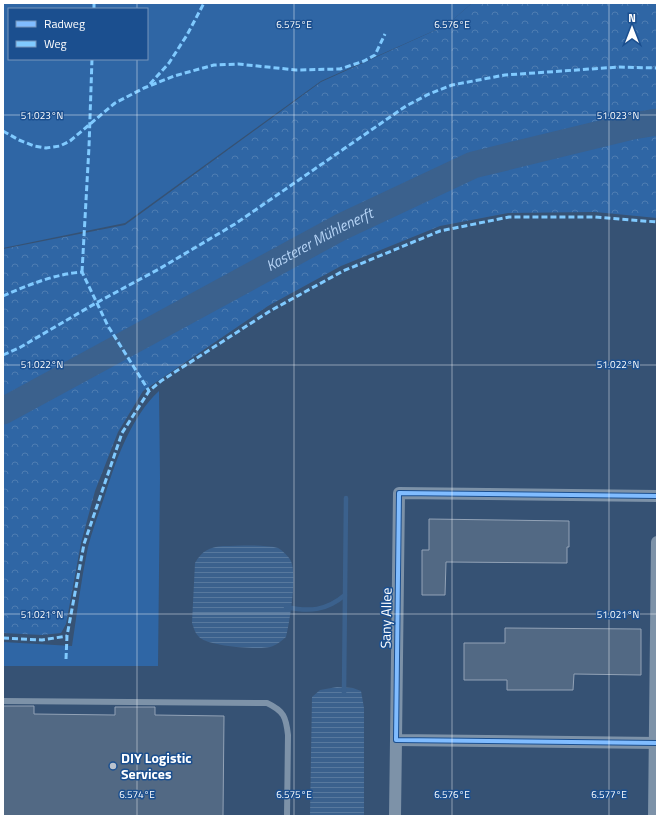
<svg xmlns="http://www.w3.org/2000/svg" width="660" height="819" viewBox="0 0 660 819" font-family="'Titillium Web',sans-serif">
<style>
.green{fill:#2f66a5;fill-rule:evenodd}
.forest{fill:url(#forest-crowns)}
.water{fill:url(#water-rules)}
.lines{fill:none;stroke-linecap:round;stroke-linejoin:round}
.stream{stroke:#3b618d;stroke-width:4.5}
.river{stroke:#3b618d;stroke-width:27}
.building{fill:#526984;stroke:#92a2b6}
.service{stroke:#7d92a8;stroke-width:6}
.minor{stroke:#7d92a8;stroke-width:12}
.quiet{stroke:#80caff;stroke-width:3;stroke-dasharray:6 3;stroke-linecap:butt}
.cycleway-casing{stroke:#1b4f8f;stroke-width:6}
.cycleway{stroke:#80bcff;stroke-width:4}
.ticks{fill:none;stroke:#fff;stroke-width:1;stroke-opacity:0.45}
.poi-dot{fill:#b9c2ce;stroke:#1b4f8f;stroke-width:1.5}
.labels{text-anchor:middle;stroke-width:3;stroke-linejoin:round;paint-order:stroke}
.street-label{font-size:14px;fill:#fff;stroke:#1b4f8f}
.poi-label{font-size:14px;font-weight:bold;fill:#fff;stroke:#1b4f8f;text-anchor:start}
.water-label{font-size:15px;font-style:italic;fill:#b5d3f5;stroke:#1b4f8f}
.ticks-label{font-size:10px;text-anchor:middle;fill:#fff;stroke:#1b4f8f;stroke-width:3;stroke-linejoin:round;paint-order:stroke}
</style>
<defs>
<pattern id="forest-crowns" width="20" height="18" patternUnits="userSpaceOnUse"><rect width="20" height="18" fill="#2f66a5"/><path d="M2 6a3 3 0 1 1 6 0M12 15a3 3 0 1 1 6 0" fill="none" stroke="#4e7db2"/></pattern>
<pattern id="water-rules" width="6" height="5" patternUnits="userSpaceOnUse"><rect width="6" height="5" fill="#3b618d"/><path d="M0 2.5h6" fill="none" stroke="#58799e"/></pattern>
</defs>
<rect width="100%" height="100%" fill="#365274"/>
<g class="green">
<path d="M3,3H472L447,25L321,81L125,223L3,248ZM9,9H147V59H9Z"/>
<path d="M159,391L160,478L158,666H3V642L72,646C77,613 81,580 88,547C93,528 100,510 106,492C117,457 132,416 159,391Z"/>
</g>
<g class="forest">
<polygon points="472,3 657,3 657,118 632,122 473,162 339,225 3,406 3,249 125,225 321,82 447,25"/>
<polygon points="657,126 657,218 595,212 508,213 440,226 341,266 268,306 143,391 118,432 95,491 81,543 66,624 61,633 42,635 3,633 3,420 136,352 341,230 474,168 634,129"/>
</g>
<g class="water">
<path d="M223,546C239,546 262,544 278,548C282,550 289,557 291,561C297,576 290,621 286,637C282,640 278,644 273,646C262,651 212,646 202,639C196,636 194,629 192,623L195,563C202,551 209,547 223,546Z"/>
<polygon points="337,687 353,688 361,691 364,708 364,816 310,816 312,697 320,690"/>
</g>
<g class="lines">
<g class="stream">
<path d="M286,607C309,612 326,611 345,595"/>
<polyline points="344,693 346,498"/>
</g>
<path class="river" id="s1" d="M3,411L341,227L473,165L633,126L657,122"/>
</g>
<g class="building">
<polygon points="429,519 569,521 569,547 567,547 567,563 446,562 445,595 422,595 422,550 429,550"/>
<polygon points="505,628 641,629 641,675 574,674 573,690 507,690 507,680 464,680 464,643 505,643"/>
<polygon points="3,706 34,706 34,714 115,715 115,707 155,707 155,715 224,716 223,816 3,816"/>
</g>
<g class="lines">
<path class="service" d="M3,701L267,703C284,711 286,717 288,735L287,816"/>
<g class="minor">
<polyline points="657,496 399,493 396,740 657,743"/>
<polyline points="395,816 396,740"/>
<polyline points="654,816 657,542"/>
</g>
<g class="quiet">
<polyline points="94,9 94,3"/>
<polyline points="150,84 169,63 187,35 204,3"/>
<polyline points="3,131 19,140 34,146 46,148 60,146 70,141 115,103 144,88 174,76 214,65 238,64 296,70 340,69 364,61 375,55 385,34"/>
<polyline points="82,272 89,147 92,59"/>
<path d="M3,296C28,285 55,274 82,272L108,326L149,391"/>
<polyline points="3,355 19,348 96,303 159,269 235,224 406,106 429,94 452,85 505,75 619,67 657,68"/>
<polyline points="3,638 42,640 67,636"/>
<polyline points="66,659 67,636 84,544 122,433 149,391 161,381 270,311 343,271 440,231 509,217 595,217 657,222"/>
</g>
<g class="cycleway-casing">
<polyline id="cycleway" points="657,496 399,493 396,740 657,743"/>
</g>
<use href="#cycleway" class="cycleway"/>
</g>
<path class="ticks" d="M137,3V9M294,3V816M452,3V816M609,3V816M137,59V816M3,115H657M3,365H657M3,614H657"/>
<circle class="poi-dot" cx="113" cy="766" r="4"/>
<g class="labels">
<g class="street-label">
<text transform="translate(386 618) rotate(-89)" y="5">Sany Allee</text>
</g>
<g class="poi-label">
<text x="121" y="763">DIY Logistic<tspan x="121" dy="16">Services</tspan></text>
</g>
<g class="water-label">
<text dy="5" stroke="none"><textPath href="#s1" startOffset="360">Kasterer Mühlenerft</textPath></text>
</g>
</g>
<g class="ticks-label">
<text x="294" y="28">6.575°E</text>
<text x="452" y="28">6.576°E</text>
<text x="42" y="119">51.023°N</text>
<text x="618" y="119">51.023°N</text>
<text x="42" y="368">51.022°N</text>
<text x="618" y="368">51.022°N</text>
<text x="42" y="618">51.021°N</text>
<text x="618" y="618">51.021°N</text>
<text x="137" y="798">6.574°E</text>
<text x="294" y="798">6.575°E</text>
<text x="452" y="798">6.576°E</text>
<text x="609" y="798">6.577°E</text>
</g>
<rect width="660" height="819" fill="none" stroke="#ffffff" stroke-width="8"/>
<rect x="8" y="8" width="140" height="52" fill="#1b4f8f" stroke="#7695bc"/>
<rect x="16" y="21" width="20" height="6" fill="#80bcff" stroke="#7695bc"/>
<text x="44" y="28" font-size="12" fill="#ffffff">Radweg</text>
<rect x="16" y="41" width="20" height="6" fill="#80caff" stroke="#7695bc"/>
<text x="44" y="48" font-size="12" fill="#ffffff">Weg</text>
<g transform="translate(632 28)" stroke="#1b4f8f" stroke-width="3" paint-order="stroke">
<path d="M0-3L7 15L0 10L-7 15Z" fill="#ffffff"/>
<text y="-6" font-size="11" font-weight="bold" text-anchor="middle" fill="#ffffff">N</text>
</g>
</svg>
